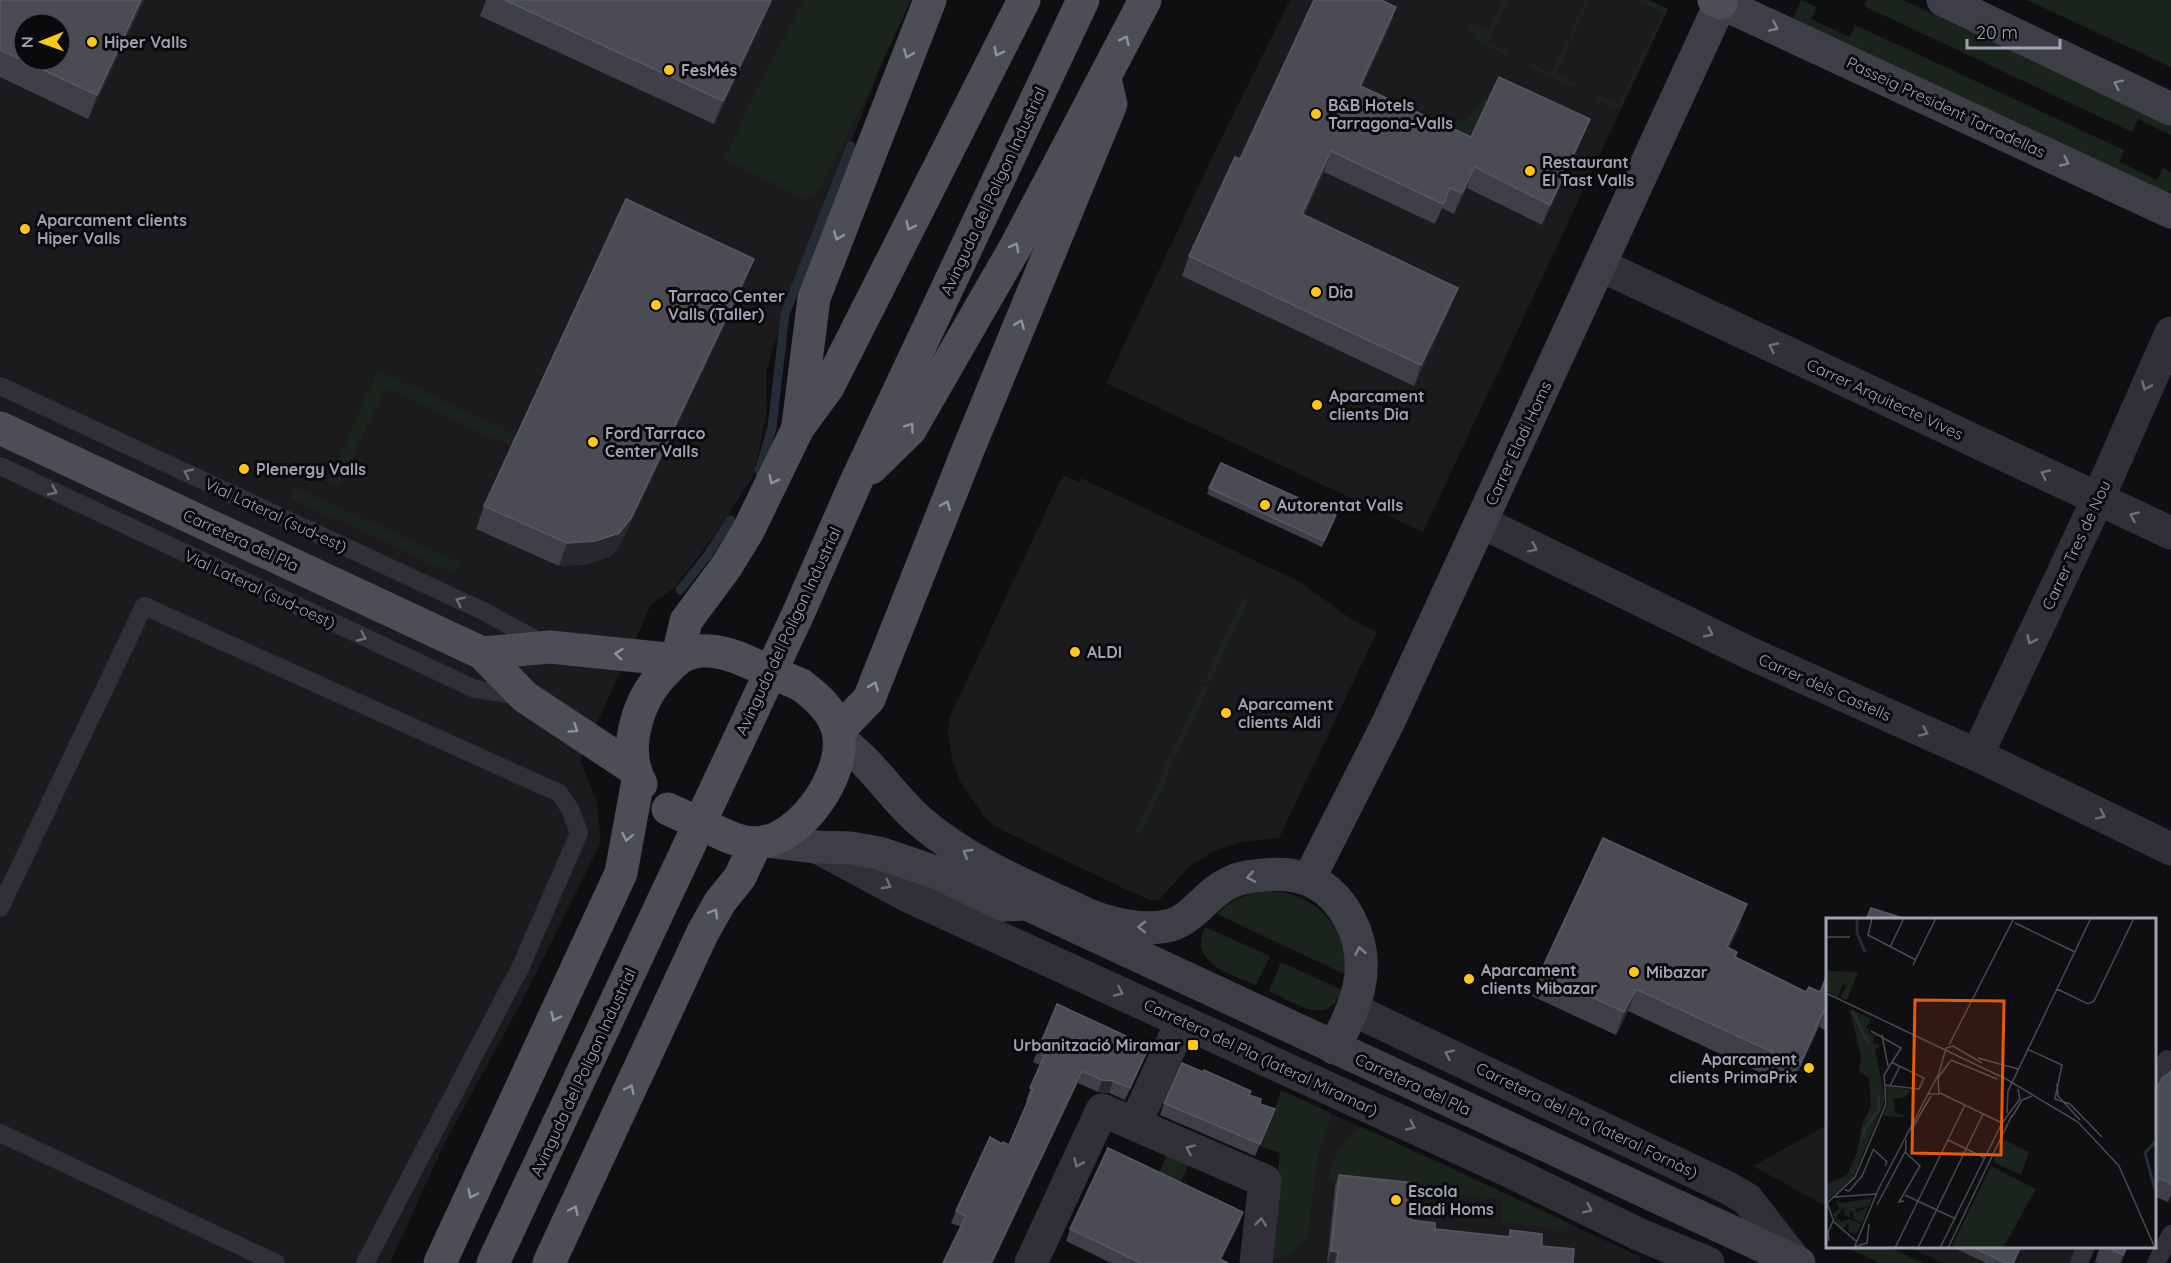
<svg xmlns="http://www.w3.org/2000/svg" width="2171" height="1263" viewBox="0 0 2171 1263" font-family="Quicksand,sans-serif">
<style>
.built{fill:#1b1b1e;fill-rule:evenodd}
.green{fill:#1b231d}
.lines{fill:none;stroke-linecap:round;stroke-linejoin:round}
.stream{stroke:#252c35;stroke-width:9}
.lane{stroke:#303036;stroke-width:18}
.street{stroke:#303036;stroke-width:33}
.secondary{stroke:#3e3f46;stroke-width:33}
.primary{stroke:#4c4d55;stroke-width:33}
.primary-bridge{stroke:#4c4d55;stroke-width:33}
.wall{fill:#3f4047}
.shaded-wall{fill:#28282d}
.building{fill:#4a4b53;stroke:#575962;stroke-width:1.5;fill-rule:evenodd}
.oneway{stroke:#7d808d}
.oneway2{stroke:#8e92a0}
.oneway3{stroke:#6d6f7b}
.poi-dot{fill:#fec619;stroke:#0a0a0c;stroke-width:2}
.labels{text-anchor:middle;stroke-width:6;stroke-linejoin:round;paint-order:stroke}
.poi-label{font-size:16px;font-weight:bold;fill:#9fa3b3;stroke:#0a0a0c;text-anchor:start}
.street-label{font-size:16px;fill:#9fa3b3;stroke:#0a0a0c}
.inset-river{fill:none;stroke:#252c35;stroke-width:3}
.inset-road{fill:none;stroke:#494a52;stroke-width:1.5}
.view{fill:#e8590c;fill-opacity:0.15;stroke:#e8590c;stroke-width:3}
.inset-edge{fill:none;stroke:#9fa3b3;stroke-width:3}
</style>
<rect width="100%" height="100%" fill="#0f0f11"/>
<g class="built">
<path d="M0,0H907L786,306L766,371L767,411L754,474L721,527L675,587L651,605L580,760L597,803L601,842L522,1001L443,1146L390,1263H0ZM24,24H60V60H24Z"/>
<polygon points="1290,0 1648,0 1668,9 1423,532 1106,383 1217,147"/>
<polygon points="1063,475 1079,482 1081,478 1300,582 1354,621 1377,632 1279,838 1240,842 1213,852 1189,867 1159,900 1150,900 1131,892 1004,831 987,821 960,781 952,759 948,733 950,717"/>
<polygon points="1287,1093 1641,1257 1640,1263 1268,1263"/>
<polygon points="1827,1125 1827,1207 1753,1166"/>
<polygon points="1909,1247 2078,1247 2072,1263 1943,1263"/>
</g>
<g class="green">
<polygon points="804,0 911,0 867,95 819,190 805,198 725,160 749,104"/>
<polygon points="1504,0 1507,0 1487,43 1508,52 1506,56 1476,39 1468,23 1488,32"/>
<polygon points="1587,0 1589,0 1555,74 1576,85 1574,88 1529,67 1531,63 1552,73"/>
<polygon points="1636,0 1648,0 1668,9 1620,109 1597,99 1598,95 1619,105 1663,13"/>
<polygon points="1801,0 1817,7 1811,19 1850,37 1855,25 2124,150 2119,162 2157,180 2163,168 2171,172 2171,190 2169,195 1792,21"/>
<polygon points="1867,0 1903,0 2171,125 2171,135 2138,119 2132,132 1864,6"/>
<polygon points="2027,0 2171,0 2171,67"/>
<path d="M1494,89L1467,151L1446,129C1461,125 1473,117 1481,103C1485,97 1487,93 1494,89Z"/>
<polygon points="378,371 518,436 513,447 385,387 339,486 328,481"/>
<polygon points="303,491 459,563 455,574 291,498 295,492"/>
<polygon points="1243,597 1248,600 1210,683 1205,681"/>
<polygon points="1203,685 1208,687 1176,756 1172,754"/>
<polygon points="1169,759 1174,761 1140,834 1136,832"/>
<path d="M1272,891C1319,895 1347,928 1346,975L1217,914C1231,898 1251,892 1272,891Z"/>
<path d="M1205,927L1270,956L1256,985C1230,974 1188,963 1205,927Z"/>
<path d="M1281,962L1342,990C1328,1029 1294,1002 1269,991Z"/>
<polygon points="1281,1090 1331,1113 1328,1130 1318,1154 1308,1237 1283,1258 1269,1258 1280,1153 1260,1146 1271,1122"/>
<path d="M1362,1127L1569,1223L1568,1230L1501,1222L1503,1199L1329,1181C1333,1154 1339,1143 1362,1127Z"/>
<polygon points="1168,1153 1190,1162 1179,1186 1157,1177"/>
<polygon points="1845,1247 1888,1247 1923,1263 1880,1263"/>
</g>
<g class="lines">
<g class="stream">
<polyline points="759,471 772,428 785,314 851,146"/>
<polyline points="680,590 707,556 731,520"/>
</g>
<g class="lane">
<polyline points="0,386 485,612 546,645"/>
<polyline points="0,466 475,689 521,696"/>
<polyline points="0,908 144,606 559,793 570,809 579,833 521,966 365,1263"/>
<polyline points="2154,1084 2167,1059 2171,1060"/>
<polyline points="0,1133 276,1263"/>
<polyline points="2079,1263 2086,1246"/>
<polyline points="2156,1263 2171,1234"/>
</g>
<g class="street">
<polyline points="1600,265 2171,533"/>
<polyline points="1481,522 1747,652 1977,755 2171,849"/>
<polyline points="1977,755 2098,499 2171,333"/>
<polyline points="817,847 908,896 1507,1170 1638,1234 1708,1263"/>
<polyline points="1354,1010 1728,1188 1747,1199 1796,1262"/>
<polyline points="1135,1124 1182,1021"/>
<polyline points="1031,1263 1102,1110 1265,1181 1256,1263"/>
</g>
<g class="secondary">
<polyline points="1943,0 2171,109"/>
<polyline points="1721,3 2171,212"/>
<path d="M839,738C849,747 860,756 869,766C886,784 901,805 921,822C959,855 1008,878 1054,899C1069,905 1084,914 1099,919C1121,926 1148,931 1171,925C1194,918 1207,893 1229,883C1240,877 1252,876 1264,875C1303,871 1332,885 1350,920C1374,967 1356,1005 1334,1048"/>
<polyline points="766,841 817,847 851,848 879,853 935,872 1004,905 1027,904 1799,1263"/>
<polyline points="1309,879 1388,723 1722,0"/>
</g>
<g class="primary">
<polyline points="1714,0 1721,3"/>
<polyline points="798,425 814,298 930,0"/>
<polyline points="0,428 482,653 525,697 634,769"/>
<polyline points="871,468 910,430 1016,246 1145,0"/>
<polyline points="482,653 550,647 677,660"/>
<polyline points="677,660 686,621 726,567 748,531 798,428 828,387 1024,0"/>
<polyline points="838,731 869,699 968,450 1111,104 1105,79"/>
<path d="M641,784C621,748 639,696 667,670C672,664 678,658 685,655C703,647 722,652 739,658"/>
<path d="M699,823C717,831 736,843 756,843C800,842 848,773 838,731C833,711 817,697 801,685"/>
<polyline points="440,1263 621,873 638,780"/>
<polyline points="493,1263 798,614 855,484 1083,0"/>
<polyline points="549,1263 703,932 720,902 740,877 756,843"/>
</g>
<g class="primary-bridge">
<polyline points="739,658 801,685"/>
<polyline points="668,809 699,823"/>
</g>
</g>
<g class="wall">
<polygon points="0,0 144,0 88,119 0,77"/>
<polygon points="486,0 773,0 714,124 480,16"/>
<polygon points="1396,7 1389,28 1362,86 1471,137 1590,119 1582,139 1542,225 1467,188 1454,214 1442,208 1435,224 1324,172 1304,215 1450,308 1414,386 1182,276 1189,256 1240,159"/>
<polygon points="745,282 622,541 611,556 587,564 559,566 476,529 484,506"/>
<polygon points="1209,488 1336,515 1322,547 1207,494"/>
<polygon points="1739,927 1729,948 1736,957 1806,992 1820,992 1827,975 1827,1031 1819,1027 1791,1087 1628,1011 1616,1035 1532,996 1540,973"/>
<polygon points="1126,1036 1125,1039 1148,1049 1143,1061 1125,1100 1109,1093 1098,1092 1078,1083 961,1227 951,1223 956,1211 1002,1144 1009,1145 1028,1101 1026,1100 1040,1065 1033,1062 1038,1050"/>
<polygon points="2171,1070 2171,1195 2168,1202 2154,1196 2154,1094"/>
<polygon points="1249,1095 1260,1104 1275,1109 1255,1156 1160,1115 1164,1103"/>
<polygon points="1339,1175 1411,1220 1435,1229 1508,1237 1510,1230 1573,1263 1327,1263 1335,1187"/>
<polygon points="1243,1212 1239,1224 1221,1260 1228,1263 1111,1263 1066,1241 1070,1229"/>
<polygon points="1950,1246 2022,1246 2014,1263 1986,1263"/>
<polygon points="2100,1246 2128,1246 2121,1263 2098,1263 2095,1262"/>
</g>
<g class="shaded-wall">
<polygon points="141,0 144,0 88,119 97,95"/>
<polygon points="771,0 773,0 714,124 723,101"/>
<polygon points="1396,7 1389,28 1353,106 1360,86"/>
<polygon points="1590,119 1582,139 1542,225 1550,205"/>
<polygon points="1331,151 1324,172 1294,235 1302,214"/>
<polygon points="1475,167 1467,188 1454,214 1462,193"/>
<polygon points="754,259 745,282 622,541 611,556 587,564 559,566 567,543"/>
<polygon points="1458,288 1450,308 1414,386 1421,365"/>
<polygon points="1747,904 1739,927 1719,970 1727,947"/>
<polygon points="1636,989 1628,1011 1616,1035 1624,1012"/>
<polygon points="1827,1004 1819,1027 1791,1087 1800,1065"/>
<polygon points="1082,1071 1078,1083 993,1263 991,1263"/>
<polygon points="1102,1080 1113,1081 1109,1093 1098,1092"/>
<polygon points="1275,1109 1271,1121 1255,1156 1260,1144"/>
<polygon points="1243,1212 1239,1224 1220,1263 1220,1259"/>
<polygon points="2127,1246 2128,1246 2121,1263 2120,1263"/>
<polygon points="1331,1251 1338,1252 1334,1263 1327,1263"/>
</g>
<g class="building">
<path d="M0,0H141L97,95L0,50ZM24,24H60V60H24Z"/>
<polygon points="505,0 771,0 723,101"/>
<polygon points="1314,0 1381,0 1396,7 1360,86 1471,137 1499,77 1590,119 1550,205 1475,167 1462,193 1450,188 1443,204 1331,151 1302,214 1458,288 1421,365 1189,256 1235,157 1240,159"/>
<polygon points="626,199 754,259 631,518 619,533 595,541 567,543 484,506"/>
<polygon points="1221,463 1336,515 1324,541 1209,488"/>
<polygon points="1603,838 1747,904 1727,947 1737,952 1735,957 1806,992 1809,987 1820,992 1827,975 1827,1004 1800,1065 1636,989 1624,1012 1540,973"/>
<polygon points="1871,908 1903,918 1903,920 1866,920"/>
<polygon points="1057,1004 1126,1036 1125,1039 1148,1049 1130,1088 1113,1081 1102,1080 1082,1071 991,1263 943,1263 966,1216 956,1211 990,1137 1002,1144 1003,1142 1009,1145 1033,1089 1030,1088 1045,1054 1038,1050"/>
<polygon points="1182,1063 1203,1072 1204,1070 1251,1091 1249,1095 1261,1099 1260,1104 1275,1109 1260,1144 1164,1103"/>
<polygon points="2171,1070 2171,1184 2159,1178 2154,1187 2154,1094 2162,1078 2170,1073"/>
<polygon points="1108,1148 1243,1212 1220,1259 1228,1263 1141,1263 1070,1229"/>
<polygon points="1339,1175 1415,1183 1411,1220 1435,1223 1435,1229 1510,1237 1510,1230 1542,1234 1542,1246 1574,1249 1573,1263 1337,1263 1338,1252 1331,1251"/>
<polygon points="1970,1246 2021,1246 2013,1263 2006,1263"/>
<polygon points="2105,1246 2127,1246 2123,1255"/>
</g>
<defs><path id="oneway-chevron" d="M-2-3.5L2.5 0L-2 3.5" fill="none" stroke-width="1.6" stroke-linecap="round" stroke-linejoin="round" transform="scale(1.5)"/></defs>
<g class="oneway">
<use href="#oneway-chevron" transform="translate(1774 27) rotate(23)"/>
<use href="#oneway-chevron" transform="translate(2118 84) rotate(-154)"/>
<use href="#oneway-chevron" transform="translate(2065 162) rotate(25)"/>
<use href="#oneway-chevron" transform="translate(967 853) rotate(-149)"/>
<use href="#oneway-chevron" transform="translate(1251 877) rotate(170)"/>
<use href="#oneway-chevron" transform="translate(1142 927) rotate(-179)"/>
<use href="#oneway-chevron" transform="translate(1360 951) rotate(-100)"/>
</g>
<g class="oneway2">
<use href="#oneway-chevron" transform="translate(1125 40) rotate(-63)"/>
<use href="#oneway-chevron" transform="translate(998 52) rotate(117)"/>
<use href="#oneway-chevron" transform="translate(908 54) rotate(111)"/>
<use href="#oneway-chevron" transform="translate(910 226) rotate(117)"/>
<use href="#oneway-chevron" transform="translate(838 236) rotate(111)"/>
<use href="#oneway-chevron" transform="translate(1015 247) rotate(-61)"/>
<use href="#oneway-chevron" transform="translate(1020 324) rotate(-68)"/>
<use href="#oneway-chevron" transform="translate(910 427) rotate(-54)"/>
<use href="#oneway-chevron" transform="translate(773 480) rotate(116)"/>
<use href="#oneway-chevron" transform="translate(946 505) rotate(-68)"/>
<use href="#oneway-chevron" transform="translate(619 654) rotate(-174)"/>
<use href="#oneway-chevron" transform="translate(874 686) rotate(-69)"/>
<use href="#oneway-chevron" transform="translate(574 729) rotate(34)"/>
<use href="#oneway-chevron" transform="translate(627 837) rotate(101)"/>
<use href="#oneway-chevron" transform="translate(714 913) rotate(-60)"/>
<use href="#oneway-chevron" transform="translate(555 1017) rotate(115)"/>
<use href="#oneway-chevron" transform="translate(630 1089) rotate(-65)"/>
<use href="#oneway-chevron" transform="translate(472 1194) rotate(115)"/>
<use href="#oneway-chevron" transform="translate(574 1210) rotate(-65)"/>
</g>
<g class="oneway3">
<use href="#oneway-chevron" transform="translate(1773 347) rotate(-155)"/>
<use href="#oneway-chevron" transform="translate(2146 386) rotate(113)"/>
<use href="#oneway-chevron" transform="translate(188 473) rotate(-155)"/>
<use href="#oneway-chevron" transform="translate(2045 474) rotate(-155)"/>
<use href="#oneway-chevron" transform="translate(53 491) rotate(25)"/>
<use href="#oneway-chevron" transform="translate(2134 516) rotate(-155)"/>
<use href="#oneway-chevron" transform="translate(1533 548) rotate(26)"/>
<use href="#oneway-chevron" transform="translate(460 601) rotate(-155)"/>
<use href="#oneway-chevron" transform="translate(1709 633) rotate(26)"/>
<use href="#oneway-chevron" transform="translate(362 637) rotate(25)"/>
<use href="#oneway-chevron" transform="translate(2031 640) rotate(115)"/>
<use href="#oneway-chevron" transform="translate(1924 732) rotate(24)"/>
<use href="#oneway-chevron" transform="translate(2101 815) rotate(26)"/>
<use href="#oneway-chevron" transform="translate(887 885) rotate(28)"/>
<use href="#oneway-chevron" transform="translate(1119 992) rotate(25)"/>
<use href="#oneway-chevron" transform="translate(1449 1054) rotate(-155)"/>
<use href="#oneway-chevron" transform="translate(1411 1126) rotate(25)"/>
<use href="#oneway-chevron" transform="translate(1190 1149) rotate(-156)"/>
<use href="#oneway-chevron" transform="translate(1078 1163) rotate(114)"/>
<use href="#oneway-chevron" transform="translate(1588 1209) rotate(26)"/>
<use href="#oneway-chevron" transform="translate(1261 1222) rotate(-84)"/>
</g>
<g class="poi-dot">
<circle cx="92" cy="42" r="6"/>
<circle cx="669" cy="70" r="6"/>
<circle cx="1316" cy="114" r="6"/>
<circle cx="1530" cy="171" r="6"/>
<circle cx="25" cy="229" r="6"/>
<circle cx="1316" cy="292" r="6"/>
<circle cx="656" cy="305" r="6"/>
<circle cx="1317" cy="405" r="6"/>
<circle cx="593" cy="442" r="6"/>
<circle cx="244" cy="469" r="6"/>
<circle cx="1265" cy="505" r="6"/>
<circle cx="1075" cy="652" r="6"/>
<circle cx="1226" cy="713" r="6"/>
<circle cx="1634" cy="972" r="6"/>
<circle cx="1469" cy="979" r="6"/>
<rect x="1187" y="1039" width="12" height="12" rx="3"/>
<circle cx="1809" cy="1068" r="6"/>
<circle cx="1396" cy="1200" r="6"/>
</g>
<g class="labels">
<g class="poi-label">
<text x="104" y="48">Hiper Valls</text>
<text x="681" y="76">FesMés</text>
<text x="1328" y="111">B&amp;B Hotels<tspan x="1328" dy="18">Tarragona-Valls</tspan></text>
<text x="1542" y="168">Restaurant<tspan x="1542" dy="18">El Tast Valls</tspan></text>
<text x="37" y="226">Aparcament clients<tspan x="37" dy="18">Hiper Valls</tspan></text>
<text x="1328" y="298">Dia</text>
<text x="668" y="302">Tarraco Center<tspan x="668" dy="18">Valls (Taller)</tspan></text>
<text x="1329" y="402">Aparcament<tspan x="1329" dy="18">clients Dia</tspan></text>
<text x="605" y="439">Ford Tarraco<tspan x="605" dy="18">Center Valls</tspan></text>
<text x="256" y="475">Plenergy Valls</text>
<text x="1277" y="511">Autorentat Valls</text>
<text x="1087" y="658">ALDI</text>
<text x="1238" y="710">Aparcament<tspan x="1238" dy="18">clients Aldi</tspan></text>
<text x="1481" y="976">Aparcament<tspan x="1481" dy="18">clients Mibazar</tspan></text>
<text x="1646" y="978">Mibazar</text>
<text x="1181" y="1051" text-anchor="end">Urbanització Miramar</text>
<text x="1797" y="1065" text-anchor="end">Aparcament<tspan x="1797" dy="18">clients PrimaPrix</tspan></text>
<text x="1408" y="1197">Escola<tspan x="1408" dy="18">Eladi Homs</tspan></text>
</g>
<g class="street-label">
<text transform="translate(1946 107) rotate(25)" y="6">Passeig President Tarradellas</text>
<text transform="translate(993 191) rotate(-65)" y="6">Avinguda del Polígon Industrial</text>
<text transform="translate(1885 399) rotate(25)" y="6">Carrer Arquitecte Vives</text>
<text transform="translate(1518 443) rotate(-65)" y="6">Carrer Eladi Homs</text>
<text transform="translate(276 515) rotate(25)" y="6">Vial Lateral (sud-est)</text>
<text transform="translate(241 540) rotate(25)" y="6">Carretera del Pla</text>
<text transform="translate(2076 545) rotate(-65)" y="6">Carrer Tres de Nou</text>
<text transform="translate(260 589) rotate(25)" y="6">Vial Lateral (sud-oest)</text>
<text transform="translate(788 631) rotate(-65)" y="6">Avinguda del Polígon Industrial</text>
<text transform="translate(1825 687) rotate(24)" y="6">Carrer dels Castells</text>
<text transform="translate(1261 1057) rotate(25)" y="6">Carretera del Pla (lateral Miramar)</text>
<text transform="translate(583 1072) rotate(-65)" y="6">Avinguda del Polígon Industrial</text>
<text transform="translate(1413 1084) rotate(25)" y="6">Carretera del Pla</text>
<text transform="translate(1587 1120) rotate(26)" y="6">Carretera del Pla (lateral Fornàs)</text>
</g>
</g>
<g transform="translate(1826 918)">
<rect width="330" height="330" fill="#0f0f11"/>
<path d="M0,53L32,54L21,82L14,79L21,68L17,66L12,79L0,73ZM23,91L45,101L41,109L44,116L52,118L47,119V125L55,128L49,131L59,182L27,260L0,283V267L21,257L31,235L36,207L45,187L43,160L33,154L35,137ZM60,168L85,172L79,179L67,181L69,195L78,197L79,191L78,199L57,198L62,185ZM179,222L203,234L195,257L167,244ZM165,248L210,271L177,330H125ZM46,280L43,288L29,291L31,294L42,289L36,305L27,301V293L23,294L25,300L18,297V289L10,299L16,304L23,301L35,306L30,316L23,314L22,305L17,311L11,306L7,296L13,291L10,282L15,285Z" fill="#1b231d"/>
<path class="inset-river" d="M31,0V15L39,34M26,92L42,125M38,220V212L53,192L52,177M330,223L319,235L330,275"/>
<path class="inset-road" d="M46,0L42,17L90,42M189,5L249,34M0,19H24M64,29L78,0M87,47L110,0M231,71L262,86L268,83L308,0M0,75L180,161L252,204L293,248L329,330M56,117L62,148M123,127L188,0M201,131L236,147L229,181L244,186L276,219M152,140L192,151M125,142L171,161M231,166L232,178L254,202M58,167L93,171L98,160L65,144M64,168L74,148M114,175L176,205M102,176H113L112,160L125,142M181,195L182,173L265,0M186,199L196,182L206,178M176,205L194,181L192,171M87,209L105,178M122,222L159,240M47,231L61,244L59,248M19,272L23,273L36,258L47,232M79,277L130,301M8,279L50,276M78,283L73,284L94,248L79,234M1,285L8,304L30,323M0,286L29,259L60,186L58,157L75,130L45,113M51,287L80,232V222M3,323L2,314L7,303M28,329L41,325L43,306M28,330L53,270L113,155L120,130L127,128L156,145M69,330L139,187M92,330L157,196M114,330L176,205M122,330L186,197"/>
<path class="view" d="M89,82L178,83L175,237L86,235Z"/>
<rect width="330" height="330" class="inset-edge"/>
</g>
<g transform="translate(42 42) rotate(269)"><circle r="28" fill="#0a0a0c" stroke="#46474f" stroke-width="1.5"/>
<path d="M0-4.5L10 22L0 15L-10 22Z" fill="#fec619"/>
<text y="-9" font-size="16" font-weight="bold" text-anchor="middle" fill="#9fa3b3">N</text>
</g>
<path d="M1967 39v9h93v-9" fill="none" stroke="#9fa3b3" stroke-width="3"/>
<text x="1976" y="39" font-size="18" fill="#9fa3b3" stroke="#0a0a0c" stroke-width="4.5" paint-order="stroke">20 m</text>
</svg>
